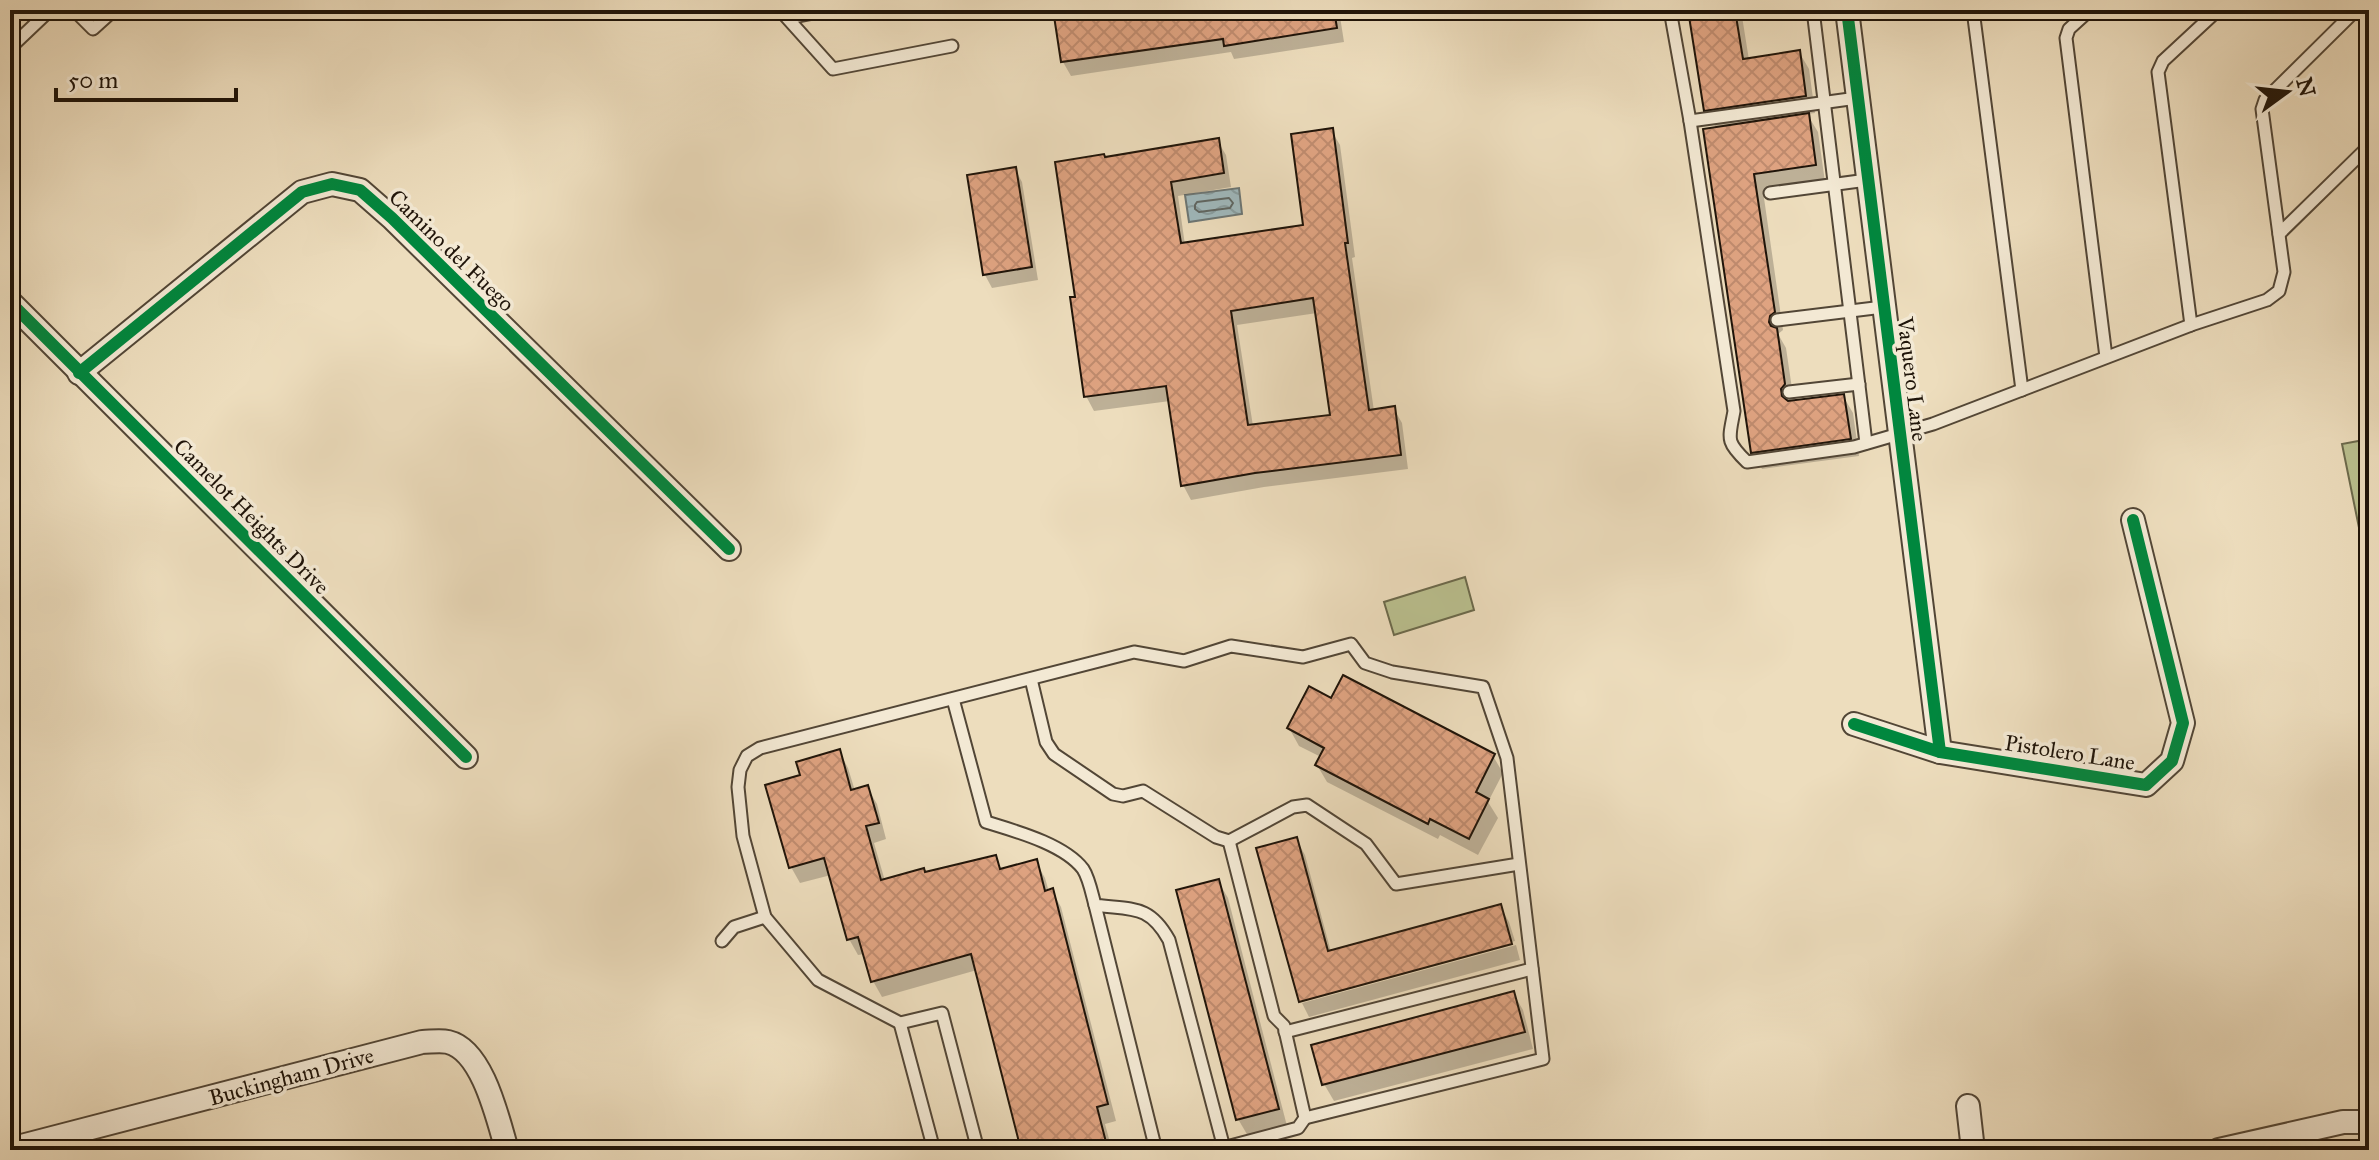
<svg xmlns="http://www.w3.org/2000/svg" width="2379" height="1160" viewBox="0 0 2379 1160" font-family="'IM FELL Great Primer',serif">
<style>
.green{fill:#bac08f;stroke:#6c6a4c;stroke-width:2}
.water{fill:url(#water-waves);stroke:#6c7674;stroke-width:2}
.shadow{fill:#0003;fill-rule:evenodd}
.lines{fill:none;stroke-linecap:round;stroke-linejoin:round}
.shore{stroke:#5f6662;stroke-width:2}
.building{fill:url(#building-cross-hatch);stroke:#1f1409;stroke-width:2;fill-rule:evenodd}
.service-casing{stroke:#524636;stroke-width:15}
.minor-casing{stroke:#524636;stroke-width:26}
.service{stroke:#f3e9d4;stroke-width:11}
.minor{stroke:#f3e9d4;stroke-width:22}
.cycleway-casing{stroke:#f3e9d4;stroke-width:17}
.cycleway{stroke:#00873e;stroke-width:12}
.labels{text-anchor:middle;stroke-width:7;stroke-linejoin:round;paint-order:stroke}
.street-label{font-size:22px;fill:#1f1409;stroke:#f3e9d4}
</style>
<defs>
<pattern id="water-waves" width="16" height="10" patternUnits="userSpaceOnUse" patternTransform="scale(2)"><rect width="16" height="10" fill="#9fb8bc"/><path d="M0 5q4-4 8 0t8 0" fill="none" stroke="#889da0"/></pattern>
<pattern id="building-cross-hatch" width="8" height="8" patternUnits="userSpaceOnUse" patternTransform="scale(2)"><rect width="8" height="8" fill="#dfa381"/><path d="M0 0l8 8M0 8l8-8" fill="none" stroke="#bf8b6e"/></pattern>
</defs>
<rect width="100%" height="100%" fill="#edddbd"/>
<filter id="stains"><feTurbulence type="fractalNoise" baseFrequency=".0025" numOctaves="4"/><feColorMatrix values="0 0 0 0 .2 0 0 0 0 .09 0 0 0 0 .02 0 0 0 .5 -.17"/></filter>
<radialGradient id="worn" r=".72"><stop offset=".6" stop-color="#630" stop-opacity="0"/><stop offset="1" stop-color="#630" stop-opacity=".3"/></radialGradient>
<g class="green">
<polygon points="2369,439 2369,577 2342,444"/>
<polygon points="1465,577 1474,610 1394,635 1384,602"/>
</g>
<polygon class="water" points="1239,188 1242,214 1189,222 1185,195"/>
<g class="shadow">
<polygon points="1066,10 1339,10 1344,42 1234,59 1231,52 1071,76 1063,62 1057,18 1067,17"/>
<polygon points="1690,10 1741,10 1749,60 1799,52 1809,69 1815,113 1807,114 1818,132 1825,182 1763,191 1783,330 1778,334 1786,348 1794,402 1843,396 1853,413 1859,456 1762,469 1753,452 1716,128 1706,110"/>
<path d="M1331,130L1340,145L1355,257L1352,258L1374,411L1394,409L1402,423L1408,469L1264,487L1191,500L1183,485L1170,401L1094,411L1086,396L1077,299L1104,159L1217,140L1226,155L1231,187L1178,196L1185,245L1305,226ZM1317,313L1332,416L1253,426L1237,325Z"/>
<polygon points="1015,169 1022,182 1038,280 992,288 985,275 969,177"/>
<polygon points="1332,701 1493,756 1503,773 1488,802 1498,818 1478,855 1440,835 1438,839 1327,782 1317,765 1321,757 1299,746 1289,728"/>
<polygon points="839,751 848,768 855,791 867,787 877,804 886,839 874,843 885,881 925,874 995,857 1002,870 1036,862 1045,878 1049,892 1052,891 1061,907 1116,1121 1105,1124 1112,1150 1023,1150 977,970 882,997 873,981 865,954 858,955 849,939 831,875 800,883 791,867 802,777"/>
<polygon points="1296,839 1305,855 1331,952 1500,906 1509,922 1515,941 1301,999 1301,1003"/>
<polygon points="1218,881 1228,898 1287,1126 1248,1136 1238,1119"/>
<polygon points="1516,945 1520,960 1309,1017 1302,1003"/>
<polygon points="1513,993 1523,1010 1533,1049 1334,1101 1324,1084"/>
</g>
<g class="lines">
<polygon class="shore" points="1229,198 1233,203 1230,208 1199,212 1195,209 1195,205 1197,202"/>
</g>
<g class="building">
<polygon points="1099,10 1334,10 1337,28 1224,46 1223,39 1061,62 1054,16"/>
<polygon points="1688,10 1735,10 1743,59 1800,50 1806,96 1704,111"/>
<polygon points="1809,113 1816,165 1754,174 1775,312 1770,316 1769,322 1771,326 1777,328 1785,384 1781,389 1782,396 1788,401 1844,394 1851,439 1751,453 1703,129"/>
<path d="M1333,128L1348,243H1345L1369,410L1395,406L1401,455L1255,473L1181,486L1166,386L1084,397L1070,297H1075L1055,162L1104,154L1105,157L1219,138L1224,173L1171,182L1181,243L1303,225L1291,134ZM1313,298L1330,415L1248,425L1231,311Z"/>
<polygon points="1016,167 1032,267 983,275 967,175"/>
<polygon points="1343,675 1495,754 1476,792 1489,799 1469,839 1430,819 1428,824 1315,765 1324,748 1287,728 1309,686 1331,698"/>
<polygon points="840,749 851,790 868,785 879,823 866,826 881,880 924,868 925,872 996,855 1000,869 1037,859 1045,891 1053,888 1108,1104 1097,1107 1107,1146 1093,1150 1021,1150 971,954 871,982 858,937 847,940 824,858 789,868 765,785 800,775 796,762"/>
<polygon points="1297,837 1328,951 1501,904 1512,944 1299,1002 1256,848"/>
<polygon points="1219,879 1279,1109 1236,1120 1176,890"/>
<polygon points="1514,991 1525,1032 1322,1085 1311,1045"/>
</g>
<g class="lines">
<g class="service-casing">
<g id="service">
<polyline points="74,10 93,29 114,10"/>
<polyline points="780,10 833,69 952,46"/>
<path d="M1670,10L1690,121L1734,411C1729,439 1725,441 1747,462L1854,447L1933,424L2191,325L2267,300L2279,291L2284,272L2262,109L2265,100L2356,10"/>
<polyline points="1813,10 1866,443"/>
<polyline points="1973,10 2022,390"/>
<polyline points="2090,10 2069,29 2066,38 2106,357"/>
<polyline points="788,18 829,10"/>
<polyline points="10,48 50,10"/>
<polyline points="1690,121 1857,98"/>
<polyline points="1770,193 1867,180"/>
<polyline points="2279,234 2369,146"/>
<polyline points="1777,320 1883,307"/>
<polyline points="2191,325 2158,72 2163,61 2218,10"/>
<polyline points="1789,392 1859,384"/>
<polyline points="1031,679 1046,742 1054,754 1113,794 1123,796 1143,791 1216,837 1229,841 1293,807 1307,805 1366,844 1396,884 1519,864"/>
<path d="M953,699L986,822C1015,831 1064,844 1083,869C1089,878 1092,894 1095,905C1132,910 1149,904 1169,940L1224,1148"/>
<polyline points="1095,905 1156,1150"/>
<polyline points="722,941 734,927 765,917"/>
<polyline points="900,1023 934,1150"/>
<polyline points="1285,1032 1532,969"/>
<polyline points="978,1150 942,1013 900,1023 818,980 765,917 743,836 738,787 740,770 747,756 760,748 1134,652 1184,661 1231,646 1303,657 1351,644 1365,663 1392,672 1483,687 1507,758 1543,1059 1305,1118"/>
<polyline points="1215,1150 1298,1128 1305,1118 1284,1026 1274,1016 1229,841"/>
</g>
</g>
<g class="minor-casing">
<g id="minor">
<polyline points="1847,10 1940,752"/>
<polyline points="10,302 466,757"/>
<polyline points="79,373 302,192 332,184 360,190 392,218 729,549"/>
<polyline points="1854,724 1940,752 2146,785 2172,761 2183,723 2133,520"/>
<polyline points="1968,1106 1973,1150"/>
<path d="M10,1149L422,1042C430,1042 440,1040 448,1042C483,1050 498,1120 507,1150"/>
<polyline points="2219,1150 2343,1122 2369,1122"/>
</g>
</g>
<use href="#service" class="service"/>
<use href="#minor" class="minor"/>
<g class="cycleway-casing">
<g id="cycleway">
<polyline points="1847,10 1940,752"/>
<polyline points="10,302 466,757"/>
<polyline points="79,373 302,192 332,184 360,190 392,218 729,549"/>
<polyline points="1854,724 1940,752 2146,785 2172,761 2183,723 2133,520"/>
</g>
</g>
<use href="#cycleway" class="cycleway"/>
</g>
<g class="labels">
<g class="street-label">
<text transform="translate(452 250) rotate(44)" y="8">Camino del Fuego</text>
<text transform="translate(1913 379) rotate(83)" y="8">Vaquero Lane</text>
<text transform="translate(252 516) rotate(45)" y="8">Camelot Heights Drive</text>
<text transform="translate(2070 752) rotate(9)" y="8">Pistolero Lane</text>
<text transform="translate(291 1076) rotate(-15)" y="8">Buckingham Drive</text>
</g>
</g>
<rect width="2379" height="1160" fill="none" stroke="#edddbd" stroke-width="40"/>
<rect x="12" y="12" width="2355" height="1136" fill="none" stroke="#1f1409" stroke-width="4"/>
<rect x="20" y="20" width="2339" height="1120" fill="none" stroke="#1f1409" stroke-width="2"/>
<g transform="translate(2287 92) rotate(75)" stroke="#f3e9d4" stroke-width="6" paint-order="stroke">
<path d="M0-6L14 30L0 20L-14 30Z" fill="#1f1409"/>
<text y="-12" font-size="22" font-weight="bold" text-anchor="middle" fill="#1f1409">N</text>
</g>
<path d="M56 88v12h180v-12" fill="none" stroke="#1f1409" stroke-width="4"/>
<text x="68" y="88" font-size="24" fill="#1f1409" stroke="#f3e9d4" stroke-width="6" paint-order="stroke">50 m</text>
<rect width="100%" height="100%" filter="url(#stains)"/>
<rect width="100%" height="100%" fill="url(#worn)"/>
</svg>
